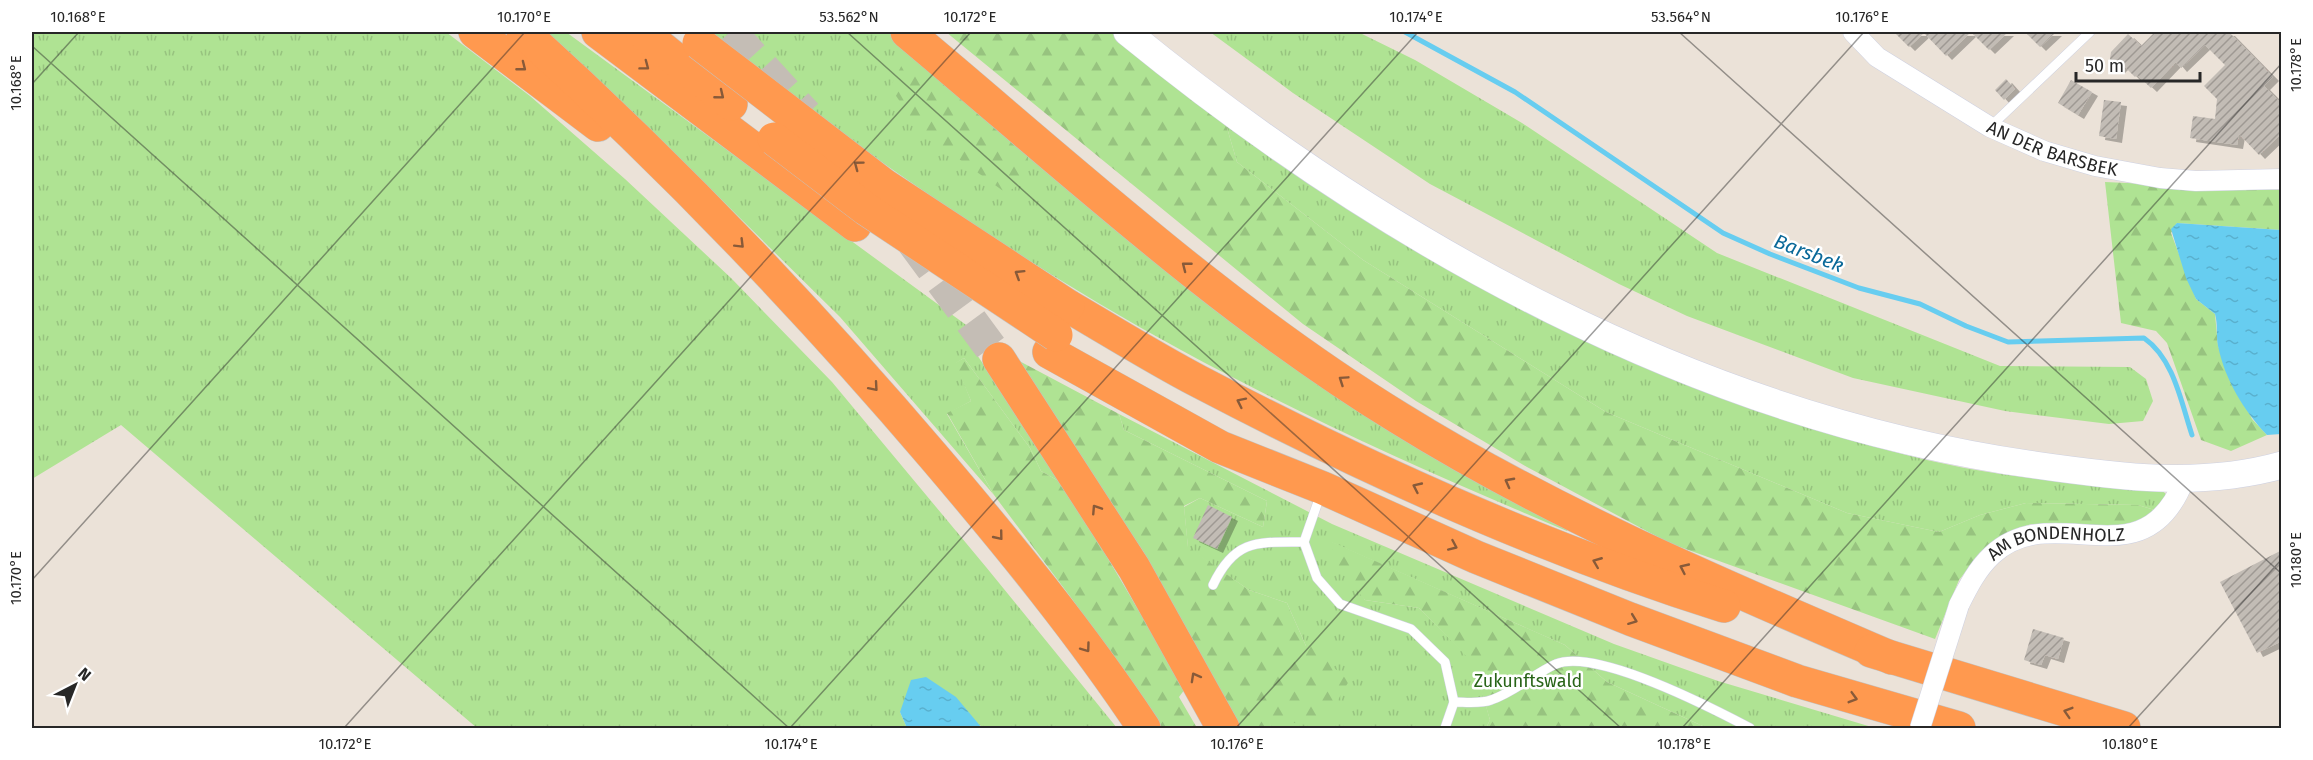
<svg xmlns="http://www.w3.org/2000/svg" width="2313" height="760" viewBox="0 0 2313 760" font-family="'Fira Sans',sans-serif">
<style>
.grass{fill:url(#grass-tufts)}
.forest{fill:url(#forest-firs)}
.water{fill:url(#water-ripples)}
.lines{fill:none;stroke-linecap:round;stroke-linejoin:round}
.stream{stroke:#67cdf0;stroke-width:5}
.building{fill:url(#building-hatch);filter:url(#shadow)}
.motorway-tunnel{stroke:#c4bdb5;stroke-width:33;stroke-dasharray:33 16;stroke-linecap:butt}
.service-casing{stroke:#ced1e1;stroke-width:10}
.minor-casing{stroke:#ced1e1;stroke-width:21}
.secondary-casing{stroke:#ced1e1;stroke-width:28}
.motorway-casing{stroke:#c3c3c3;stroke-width:34}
.service{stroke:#fff;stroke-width:9}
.minor{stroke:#fff;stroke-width:20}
.secondary{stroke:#fff;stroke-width:27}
.motorway{stroke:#ff994f;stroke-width:33}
.minor-bridge-casing{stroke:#ced1e1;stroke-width:21;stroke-linecap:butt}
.motorway-bridge-casing{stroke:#c3c3c3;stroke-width:34;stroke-linecap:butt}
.minor-bridge{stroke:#fff;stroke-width:20}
.motorway-bridge{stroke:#ff994f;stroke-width:33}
.oneway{stroke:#885a39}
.ticks{fill:none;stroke:#272727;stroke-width:1.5;stroke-opacity:0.45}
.labels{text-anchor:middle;stroke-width:5;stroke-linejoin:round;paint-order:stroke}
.street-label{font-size:18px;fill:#272727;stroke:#fff}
.park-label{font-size:18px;fill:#286417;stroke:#fff}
.water-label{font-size:20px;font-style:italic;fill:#0a6999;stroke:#fff}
.neatline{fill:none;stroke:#272727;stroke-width:2}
.ticks-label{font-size:15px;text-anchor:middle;fill:#272727}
</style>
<defs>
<pattern id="grass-tufts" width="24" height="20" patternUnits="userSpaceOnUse" patternTransform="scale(1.5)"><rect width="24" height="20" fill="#afe393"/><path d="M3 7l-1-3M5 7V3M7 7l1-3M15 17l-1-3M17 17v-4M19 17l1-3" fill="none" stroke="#97c37f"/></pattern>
<pattern id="forest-firs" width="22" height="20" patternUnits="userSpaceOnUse" patternTransform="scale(1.5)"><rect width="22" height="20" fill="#afe393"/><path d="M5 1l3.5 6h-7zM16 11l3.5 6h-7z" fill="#97c37f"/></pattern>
<pattern id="water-ripples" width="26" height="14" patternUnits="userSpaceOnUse" patternTransform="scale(1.5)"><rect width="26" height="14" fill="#67cdf0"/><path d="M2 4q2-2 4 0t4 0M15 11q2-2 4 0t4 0" fill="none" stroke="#59b0ce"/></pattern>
<pattern id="building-hatch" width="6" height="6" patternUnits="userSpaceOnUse" patternTransform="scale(1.5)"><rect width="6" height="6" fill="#c2bcb5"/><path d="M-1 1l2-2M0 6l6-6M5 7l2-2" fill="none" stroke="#9e9993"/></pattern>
<filter id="shadow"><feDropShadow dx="6" dy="4" stdDeviation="0" flood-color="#0004"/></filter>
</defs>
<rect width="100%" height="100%" fill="#ebe2d8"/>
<g class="grass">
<polygon points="32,32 446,32 530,96 625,179 731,278 832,382 986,567 1117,728 982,728 980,725 900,712 907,728 477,728 121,425 32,479"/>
<polygon points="539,32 566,32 973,330 965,337 1064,484 1041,471 1030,448 964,358 956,363 971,401 947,414 994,495 840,317 662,141"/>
<path d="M708,32H888L1028,150L1568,526L1567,531C1436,476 1306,418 1181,350C1015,260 857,149 708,32Z"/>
<polygon points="1210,32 1358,32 1415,60 1522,123 1717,253 2000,366 2130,367 2146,379 2153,401 2143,421 2109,424 2005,411 1853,378 1687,316 1619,284 1430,184 1293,93"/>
<path d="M1225,121C1416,261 1622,377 1851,440C1900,454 1951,467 2001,474C2053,482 2106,485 2159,488L2166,494L2158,511L2138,505L2026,503L1980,515L1939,532L1847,513L1606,412L1363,260L1237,162Z"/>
<polygon points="1119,414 1332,524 1614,644 1718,681 1875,728 1707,728 1607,682 1565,645 1331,542 1365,600 1419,608 1474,663 1490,720 1486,728 1272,728 1267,719 1306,646 1287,603 1249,590 1188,548 1184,507 1200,498 1263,527 1267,501 1124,430"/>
</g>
<g class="forest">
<polygon points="946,32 1113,32 1225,121 1237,162 1363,260 1606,412 1847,513 1939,532 1980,515 2026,503 2138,505 2158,511 2123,528 2031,524 2001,536 1982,551 1959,580 1935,639 1669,543 1527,467 1416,401 1303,324"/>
<polygon points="910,50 1028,150 1028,179 1006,193 920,131 890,87"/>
<polygon points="2105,182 2281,190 2281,230 2177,223 2171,233 2196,299 2215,314 2218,346 2252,419 2267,435 2231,451 2201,440 2167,343 2156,331 2121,323"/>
<polygon points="1012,357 1119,414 1124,430 1267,501 1263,527 1200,498 1184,506 1188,547 1249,590 1287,603 1306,646 1336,647 1332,666 1349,681 1322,727 1268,719 1272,728 1240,728 1143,551"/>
<polygon points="964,358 1030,448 1041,471 1064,484 1185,689 1179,697 1197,728 1162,728 1072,599 994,495 947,413 971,401 955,363"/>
<polygon points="1330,541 1565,645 1607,682 1707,728 1486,728 1490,720 1473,663 1419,608 1365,600 1339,569"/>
</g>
<g class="water">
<path d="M2177,223L2281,230V434L2267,435C2244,411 2225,380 2218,346C2216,335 2218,325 2215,314L2196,299L2186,278L2171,229Z"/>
<polygon points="926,677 956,697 982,728 907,728 900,712 911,680"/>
</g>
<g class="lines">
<path class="stream" d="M1405,32L1515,92L1723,233L1770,254L1859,288L1920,304L1966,326L2008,342L2144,338C2174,359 2181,402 2192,435"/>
</g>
<g class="building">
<polygon points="1894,32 1971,32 1946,56 1924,33 1909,47"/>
<polygon points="1971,32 2008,32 1989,50"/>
<polygon points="2025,32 2056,32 2040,47"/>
<polygon points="2155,32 2229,32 2273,77 2264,86 2282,104 2282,133 2259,155 2239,134 2237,145 2190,138 2193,116 2215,119 2217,99 2204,86 2225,65 2205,45 2181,68 2176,62 2151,88 2137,75 2135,77 2123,65 2119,69 2110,59 2111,52 2128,34 2141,46"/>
<polygon points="2006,79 2015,89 2004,100 1995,90"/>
<polygon points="2071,80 2092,92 2078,115 2058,103"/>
<polygon points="2104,100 2121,102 2116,139 2099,136"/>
<polygon points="1208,505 1232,517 1217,549 1193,538"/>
<polygon points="2282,550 2282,641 2257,653 2220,582"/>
<polygon points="2033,629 2064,638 2058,659 2045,655 2041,665 2024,660"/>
</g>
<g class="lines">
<g class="motorway-tunnel">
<polyline points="730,32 806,115"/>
<polyline points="913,242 999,359"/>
</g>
<g class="service-casing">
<g id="service">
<polyline points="1990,127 2090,32"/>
<polyline points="1321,493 1304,542 1317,578 1340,604 1411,629 1445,662 1454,702"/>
<path d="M1213,585C1235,539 1257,542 1304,542"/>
<path d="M1445,728L1454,702C1465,702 1481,704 1491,700C1513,693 1535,673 1556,664C1596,648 1712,708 1750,728"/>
</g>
</g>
<g class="minor-casing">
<g id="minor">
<path id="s1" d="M1853,32L1877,57L1990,127L2044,151L2095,166L2160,178L2196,181L2282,179"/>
<path id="s2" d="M1959,605C1968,587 1977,569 1992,555C2054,497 2143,585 2184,480"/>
</g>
</g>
<g class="secondary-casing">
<path id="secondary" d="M1127,32C1388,245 1698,417 2035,465C2118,477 2200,488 2282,465"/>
</g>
<g class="motorway-casing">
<g id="motorway">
<polyline points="475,32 598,125"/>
<path d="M523,32C669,164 806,307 934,457C1008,544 1081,633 1144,728"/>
<polyline points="598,32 855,225"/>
<polyline points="642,32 731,104"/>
<path d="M907,32C1066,165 1221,309 1399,418C1555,515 1724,586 1892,658"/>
<path d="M1068,306C1111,331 1154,358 1198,381C1366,469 1542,549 1724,606"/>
<polyline points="1049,352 1220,447 1323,488 1476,557 1630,619 1797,681 1959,728"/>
<polyline points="999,359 1134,568 1223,728"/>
<polyline points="1871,651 2124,728"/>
</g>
</g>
<use href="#service" class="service"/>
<use href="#minor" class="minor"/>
<use href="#secondary" class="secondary"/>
<use href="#motorway" class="motorway"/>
<g class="minor-bridge-casing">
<polyline id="minor-bridge" points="1920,728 1959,605"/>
</g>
<g class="motorway-bridge-casing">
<g id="motorway-bridge">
<polyline points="699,43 884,185 1068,306"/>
<polyline points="774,139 866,209 1056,335"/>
</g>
</g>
<use href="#minor-bridge" class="minor-bridge"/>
<use href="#motorway-bridge" class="motorway-bridge"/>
</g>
<defs><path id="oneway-chevron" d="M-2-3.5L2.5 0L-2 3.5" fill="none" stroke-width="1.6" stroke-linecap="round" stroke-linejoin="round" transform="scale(1.5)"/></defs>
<g class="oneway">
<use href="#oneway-chevron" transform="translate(645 66) rotate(37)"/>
<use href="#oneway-chevron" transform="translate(522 67) rotate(38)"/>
<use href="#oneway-chevron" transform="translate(720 95) rotate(39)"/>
<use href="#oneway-chevron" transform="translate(858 165) rotate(-143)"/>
<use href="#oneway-chevron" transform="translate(740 244) rotate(45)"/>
<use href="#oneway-chevron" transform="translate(1186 266) rotate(-142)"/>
<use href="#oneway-chevron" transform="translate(1019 274) rotate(-148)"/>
<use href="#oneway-chevron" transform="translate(1343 380) rotate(-146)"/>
<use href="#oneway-chevron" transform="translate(874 387) rotate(49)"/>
<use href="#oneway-chevron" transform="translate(1241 402) rotate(-154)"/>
<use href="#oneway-chevron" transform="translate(1509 482) rotate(-152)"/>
<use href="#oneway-chevron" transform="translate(1417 487) rotate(-155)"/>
<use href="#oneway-chevron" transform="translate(1096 509) rotate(-123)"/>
<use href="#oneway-chevron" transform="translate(999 536) rotate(51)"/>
<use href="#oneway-chevron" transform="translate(1453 546) rotate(24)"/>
<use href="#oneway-chevron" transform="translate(1597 562) rotate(-158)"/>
<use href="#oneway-chevron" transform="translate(1684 568) rotate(-155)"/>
<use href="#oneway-chevron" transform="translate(1633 620) rotate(21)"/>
<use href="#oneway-chevron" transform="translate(1086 648) rotate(54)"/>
<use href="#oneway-chevron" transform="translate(1195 677) rotate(-119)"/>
<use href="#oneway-chevron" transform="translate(1853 698) rotate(16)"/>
<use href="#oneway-chevron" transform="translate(2068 712) rotate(-163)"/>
</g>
<path class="ticks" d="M847,32L1621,728M1679,32L2282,574M32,46L789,728M32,84L79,32M32,580L525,32M344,728L971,32M790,728L1418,32M1236,728L1864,32M1682,728L2282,63M2128,728L2282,559"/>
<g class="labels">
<g class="street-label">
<text dy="6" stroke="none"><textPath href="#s1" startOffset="234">AN DER BARSBEK</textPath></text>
<text dy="6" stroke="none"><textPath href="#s2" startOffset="128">AM BONDENHOLZ</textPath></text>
</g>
<g class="park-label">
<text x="1528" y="687">Zukunftswald</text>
</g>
<g class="water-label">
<text transform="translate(1809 253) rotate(21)" y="7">Barsbek</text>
</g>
</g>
<rect width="2313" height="760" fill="none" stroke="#ffffff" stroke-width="66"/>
<g transform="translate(75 685) rotate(42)" stroke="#ffffff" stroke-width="4.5" paint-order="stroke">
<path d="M0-4.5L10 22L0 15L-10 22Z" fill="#272727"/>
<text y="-9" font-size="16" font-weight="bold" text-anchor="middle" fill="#272727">N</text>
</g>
<path d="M2076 72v9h124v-9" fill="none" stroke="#272727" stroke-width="3"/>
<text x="2085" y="72" font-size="18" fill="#272727" stroke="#ffffff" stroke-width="4.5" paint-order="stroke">50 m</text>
<rect x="33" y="33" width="2247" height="694" class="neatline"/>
<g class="ticks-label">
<text x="78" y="22">10.168°E</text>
<text x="524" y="22">10.170°E</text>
<text x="849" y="22">53.562°N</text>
<text x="970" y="22">10.172°E</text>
<text x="1416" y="22">10.174°E</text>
<text x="1681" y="22">53.564°N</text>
<text x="1862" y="22">10.176°E</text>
<text transform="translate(2296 65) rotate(-90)" y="5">10.178°E</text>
<text transform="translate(16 83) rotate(-90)" y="5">10.168°E</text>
<text transform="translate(2296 560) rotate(-90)" y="5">10.180°E</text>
<text transform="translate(16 578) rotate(-90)" y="5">10.170°E</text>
<text x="345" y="749">10.172°E</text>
<text x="791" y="749">10.174°E</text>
<text x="1237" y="749">10.176°E</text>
<text x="1684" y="749">10.178°E</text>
<text x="2130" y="749">10.180°E</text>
</g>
</svg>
